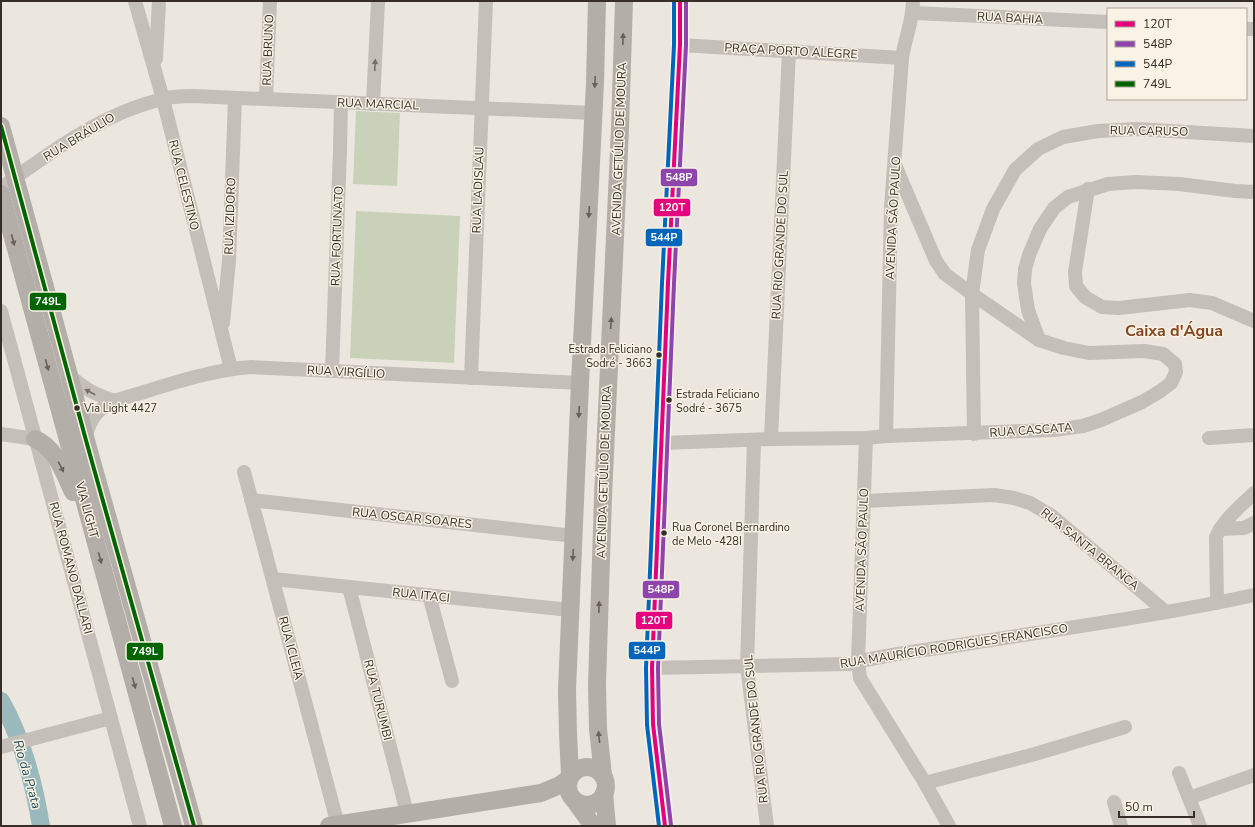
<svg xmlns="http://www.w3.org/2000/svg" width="1255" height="827" viewBox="0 0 1255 827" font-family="'Nunito Sans',sans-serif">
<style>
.green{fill:#c9d2b8}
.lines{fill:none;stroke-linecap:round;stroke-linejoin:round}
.river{stroke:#9ab9bd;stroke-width:18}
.minor{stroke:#c4bfb8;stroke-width:14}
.major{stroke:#b3aea7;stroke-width:18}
.bus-1-casing{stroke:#f9f3e5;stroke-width:7}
.bus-2-casing{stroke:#f9f3e5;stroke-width:7}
.bus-3-casing{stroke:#f9f3e5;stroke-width:7}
.bus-4-casing{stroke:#f9f3e5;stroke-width:7}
.bus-1{stroke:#e5007d;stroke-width:4}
.bus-2{stroke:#8e44ad;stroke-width:4}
.bus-3{stroke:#0065bd;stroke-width:4}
.bus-4{stroke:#006400;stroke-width:4}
.oneway{fill:#67615a}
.oneway2{fill:#756f68}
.bus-dot{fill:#352d26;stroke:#f9f3e5;stroke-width:1.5}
.labels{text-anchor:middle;stroke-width:3;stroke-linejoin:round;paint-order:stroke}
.bus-label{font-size:11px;fill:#352d26;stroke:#f9f3e5;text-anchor:start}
.street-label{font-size:12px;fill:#352d26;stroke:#f9f3e5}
.water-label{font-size:13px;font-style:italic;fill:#1c4b57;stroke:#f9f3e5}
.district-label{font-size:16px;font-weight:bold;fill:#85451f;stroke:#f9f3e5}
.line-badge{stroke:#f9f3e5;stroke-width:1.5}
.badge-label{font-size:11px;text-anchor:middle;font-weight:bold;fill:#fff}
</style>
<rect width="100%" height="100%" fill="#ebe7df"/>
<g class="green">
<polygon points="356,111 400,113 397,186 353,184"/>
<polygon points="356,211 460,216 454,363 350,358"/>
</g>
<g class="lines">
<path class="river" d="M1,701C23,740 34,783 41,826"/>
<g class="minor">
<polyline points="135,1 163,99 231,369"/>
<polyline points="913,13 1108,22"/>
<polyline points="1246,29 1254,29"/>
<polyline points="680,45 902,58"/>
<polyline points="156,59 159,1"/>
<polyline points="266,99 270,1"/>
<polyline points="373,104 378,1"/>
<path d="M1,188C50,152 103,113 163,99C173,96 183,96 193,96L594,113"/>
<polyline points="1088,189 1075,272 1076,286 1085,297 1102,307 1119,308 1190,300 1212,303 1254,321"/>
<polyline points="1,311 140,826"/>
<polyline points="223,323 229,261 235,98"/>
<polyline points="1039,340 1028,310 1024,283 1025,269 1029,255 1040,229 1054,208 1068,197 1108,184 1136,182 1179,184 1235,191 1254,192"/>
<polyline points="332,371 340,150 341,102"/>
<path d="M69,375C86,390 94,394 115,401"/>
<polyline points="471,378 486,1"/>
<polyline points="1,434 35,439"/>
<polyline points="974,434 972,294 978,250 993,209 1015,170 1038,149 1063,137 1098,131 1136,129 1254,136"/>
<path d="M886,436L891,207L902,58C905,38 913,21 913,1"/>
<path d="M85,437C88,429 90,420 97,413C109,400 128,397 144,392C179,381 214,370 251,367L580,383"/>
<polyline points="866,438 858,662 860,678 925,783 949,826"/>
<polyline points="1209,438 1254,435"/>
<polyline points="771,439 789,51"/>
<polyline points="754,440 747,666 767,826"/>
<polyline points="662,443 771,439 866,438 886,436 1054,430 1083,426 1101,420 1142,402 1159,392 1171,383 1176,372 1175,364 1163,354 1144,351 1089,353 1064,348 1039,340 972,294 945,274 936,261 895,165"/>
<polyline points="244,472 338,825"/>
<polyline points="251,500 574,536"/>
<polyline points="864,501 994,495 1014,498 1030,503 1052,516 1166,612"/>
<polyline points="1220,529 1244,528 1254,523"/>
<polyline points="273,579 570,610"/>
<polyline points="349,587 407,813"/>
<polyline points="429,595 452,681"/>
<path d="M1217,603L1216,537C1224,519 1240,507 1254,493"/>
<path d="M652,668L850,664C889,653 931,650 972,643C1066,628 1161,615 1254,595"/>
<polyline points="1,747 111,718"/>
<polyline points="1179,773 1200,826"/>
<polyline points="925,783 1035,754 1125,727"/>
<polyline points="1189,798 1254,775"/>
<polyline points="1114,802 1121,826"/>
</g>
<g class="major">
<polyline points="1,126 69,375 87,444 194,826"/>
<polyline points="1,194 173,826"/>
<path d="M35,439C56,448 64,473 73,492"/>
<circle cx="587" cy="786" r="19"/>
<polyline points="570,775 568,734 567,690 580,383 595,83 597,1"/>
<polyline points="603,775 598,729 597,685 603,497 620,128 624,1"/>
<polyline points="604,793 607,826"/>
<polyline points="575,801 593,826"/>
<polyline points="329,826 541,793 560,785 568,779"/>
<polyline points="665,826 653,724 652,668 668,283 680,45 680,1"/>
</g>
<g class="bus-1-casing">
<polyline id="bus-1" points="665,826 653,724 652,668 668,283 680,45 680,1"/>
</g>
<g class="bus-2-casing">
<polyline id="bus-2" points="671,825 659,724 658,668 674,283 686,45 686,1"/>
</g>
<g class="bus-3-casing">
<polyline id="bus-3" points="659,826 647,725 646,668 662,283 674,45 674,1"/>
</g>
<g class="bus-4-casing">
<polyline id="bus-4" points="1,126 87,444 194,826"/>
</g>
<use href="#bus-1" class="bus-1"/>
<use href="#bus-2" class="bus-2"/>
<use href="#bus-3" class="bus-3"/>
<use href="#bus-4" class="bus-4"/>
</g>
<defs><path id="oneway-solid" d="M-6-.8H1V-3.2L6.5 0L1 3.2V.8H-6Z"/></defs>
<g class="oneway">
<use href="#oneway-solid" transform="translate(623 39) rotate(-88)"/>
<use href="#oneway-solid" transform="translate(595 82) rotate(92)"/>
<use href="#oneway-solid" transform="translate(589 212) rotate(93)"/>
<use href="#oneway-solid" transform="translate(13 240) rotate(75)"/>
<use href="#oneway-solid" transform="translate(611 323) rotate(-87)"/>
<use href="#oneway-solid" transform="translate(47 365) rotate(75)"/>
<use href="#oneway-solid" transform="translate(579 412) rotate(93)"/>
<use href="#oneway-solid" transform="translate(61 467) rotate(63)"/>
<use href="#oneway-solid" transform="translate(573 555) rotate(93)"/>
<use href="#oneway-solid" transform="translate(100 558) rotate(75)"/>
<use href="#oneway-solid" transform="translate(599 607) rotate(-88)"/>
<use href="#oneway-solid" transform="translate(134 683) rotate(75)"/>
<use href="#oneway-solid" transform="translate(599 737) rotate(-96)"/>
</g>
<g class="oneway2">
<use href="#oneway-solid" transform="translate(375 65) rotate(-87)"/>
<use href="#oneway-solid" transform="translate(90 392) rotate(-152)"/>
</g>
<g class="bus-dot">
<circle cx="659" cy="355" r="3.5"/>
<circle cx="669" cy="400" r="3.5"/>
<circle cx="77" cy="408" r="3.5"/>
<circle cx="664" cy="533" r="3.5"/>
</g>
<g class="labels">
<g class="bus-label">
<text x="652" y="353" text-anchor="end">Estrada Feliciano<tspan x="652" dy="14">Sodré - 3663</tspan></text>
<text x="676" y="398">Estrada Feliciano<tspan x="676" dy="14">Sodré - 3675</tspan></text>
<text x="84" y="412">Via Light 4427</text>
<text x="672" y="531">Rua Coronel Bernardino<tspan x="672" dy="14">de Melo -428I</tspan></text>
</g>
<g class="street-label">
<text transform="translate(1010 18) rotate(3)" y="4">RUA BAHIA</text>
<text transform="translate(268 50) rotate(-88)" y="4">RUA BRUNO</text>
<text transform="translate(791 51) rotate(3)" y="4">PRAÇA PORTO ALEGRE</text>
<text transform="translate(378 104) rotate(2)" y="4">RUA MARCIAL</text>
<text transform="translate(1149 131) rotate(1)" y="4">RUA CARUSO</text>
<text transform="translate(79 137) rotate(-31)" y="4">RUA BRÁULIO</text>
<text transform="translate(619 149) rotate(-88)" y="4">AVENIDA GETÚLIO DE MOURA</text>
<text transform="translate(184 185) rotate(76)" y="4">RUA CELESTINO</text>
<text transform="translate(478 190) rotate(-88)" y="4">RUA LADISLAU</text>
<text transform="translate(230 216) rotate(-88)" y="4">RUA IZIDORO</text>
<text transform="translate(893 218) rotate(-87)" y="4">AVENIDA SÃO PAULO</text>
<text transform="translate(337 236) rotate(-88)" y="4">RUA FORTUNATO</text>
<text transform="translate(780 245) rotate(-87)" y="4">RUA RIO GRANDE DO SUL</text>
<text transform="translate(346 372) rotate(3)" y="4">RUA VIRGÍLIO</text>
<text transform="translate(1031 430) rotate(-4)" y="4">RUA CASCATA</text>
<text transform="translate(604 472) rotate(-88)" y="4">AVENIDA GETÚLIO DE MOURA</text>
<text transform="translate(87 510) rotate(75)" y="4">VIA LIGHT</text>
<text transform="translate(412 518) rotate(6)" y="4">RUA OSCAR SOARES</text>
<text transform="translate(1090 549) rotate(39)" y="4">RUA SANTA BRANCA</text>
<text transform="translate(862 550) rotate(-88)" y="4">AVENIDA SÃO PAULO</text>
<text transform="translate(71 568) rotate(75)" y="4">RUA ROMANO DALLARI</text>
<text transform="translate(421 595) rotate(6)" y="4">RUA ITACI</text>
<text transform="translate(954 646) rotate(-9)" y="4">RUA MAURÍCIO RODRIGUES FRANCISCO</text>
<text transform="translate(291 648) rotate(75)" y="4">RUA ICLEIA</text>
<text transform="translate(378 700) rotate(76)" y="4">RUA TURUMBI</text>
<text transform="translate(756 729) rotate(-96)" y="4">RUA RIO GRANDE DO SUL</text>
</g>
<g class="water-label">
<text transform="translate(28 774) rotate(74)" y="5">Rio da Prata</text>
</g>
<g class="district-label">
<text x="1174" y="336">Caixa d'Água</text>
</g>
</g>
<g class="line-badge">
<rect x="660" y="168" width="38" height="19" rx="4" fill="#8e44ad"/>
<rect x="653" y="198" width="38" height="19" rx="4" fill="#e5007d"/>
<rect x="645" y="228" width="38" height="19" rx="4" fill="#0065bd"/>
<rect x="29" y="292" width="38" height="19" rx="4" fill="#006400"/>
<rect x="642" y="580" width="38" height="19" rx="4" fill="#8e44ad"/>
<rect x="635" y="611" width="38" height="19" rx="4" fill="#e5007d"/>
<rect x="628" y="641" width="38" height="19" rx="4" fill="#0065bd"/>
<rect x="126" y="642" width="38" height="19" rx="4" fill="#006400"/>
</g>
<g class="badge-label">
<text x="679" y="181">548P</text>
<text x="672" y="211">120T</text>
<text x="664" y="241">544P</text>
<text x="48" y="305">749L</text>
<text x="661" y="593">548P</text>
<text x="654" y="624">120T</text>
<text x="647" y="654">544P</text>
<text x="145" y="655">749L</text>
</g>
<rect width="1255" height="827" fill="none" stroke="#352d26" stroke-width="4"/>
<rect x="1107" y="8" width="140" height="92" fill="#f9f3e5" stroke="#aba499"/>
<rect x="1115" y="21" width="20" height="6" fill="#e5007d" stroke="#aba499"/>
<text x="1143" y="28" font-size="12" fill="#352d26">120T</text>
<rect x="1115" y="41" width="20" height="6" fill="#8e44ad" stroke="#aba499"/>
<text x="1143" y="48" font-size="12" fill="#352d26">548P</text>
<rect x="1115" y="61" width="20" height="6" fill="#0065bd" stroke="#aba499"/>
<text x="1143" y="68" font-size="12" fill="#352d26">544P</text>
<rect x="1115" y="81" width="20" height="6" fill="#006400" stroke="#aba499"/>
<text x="1143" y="88" font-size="12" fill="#352d26">749L</text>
<path d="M1119 811v6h75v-6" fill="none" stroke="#352d26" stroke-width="2"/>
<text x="1125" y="811" font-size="12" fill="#352d26" stroke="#f9f3e5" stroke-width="3" paint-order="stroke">50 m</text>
</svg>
